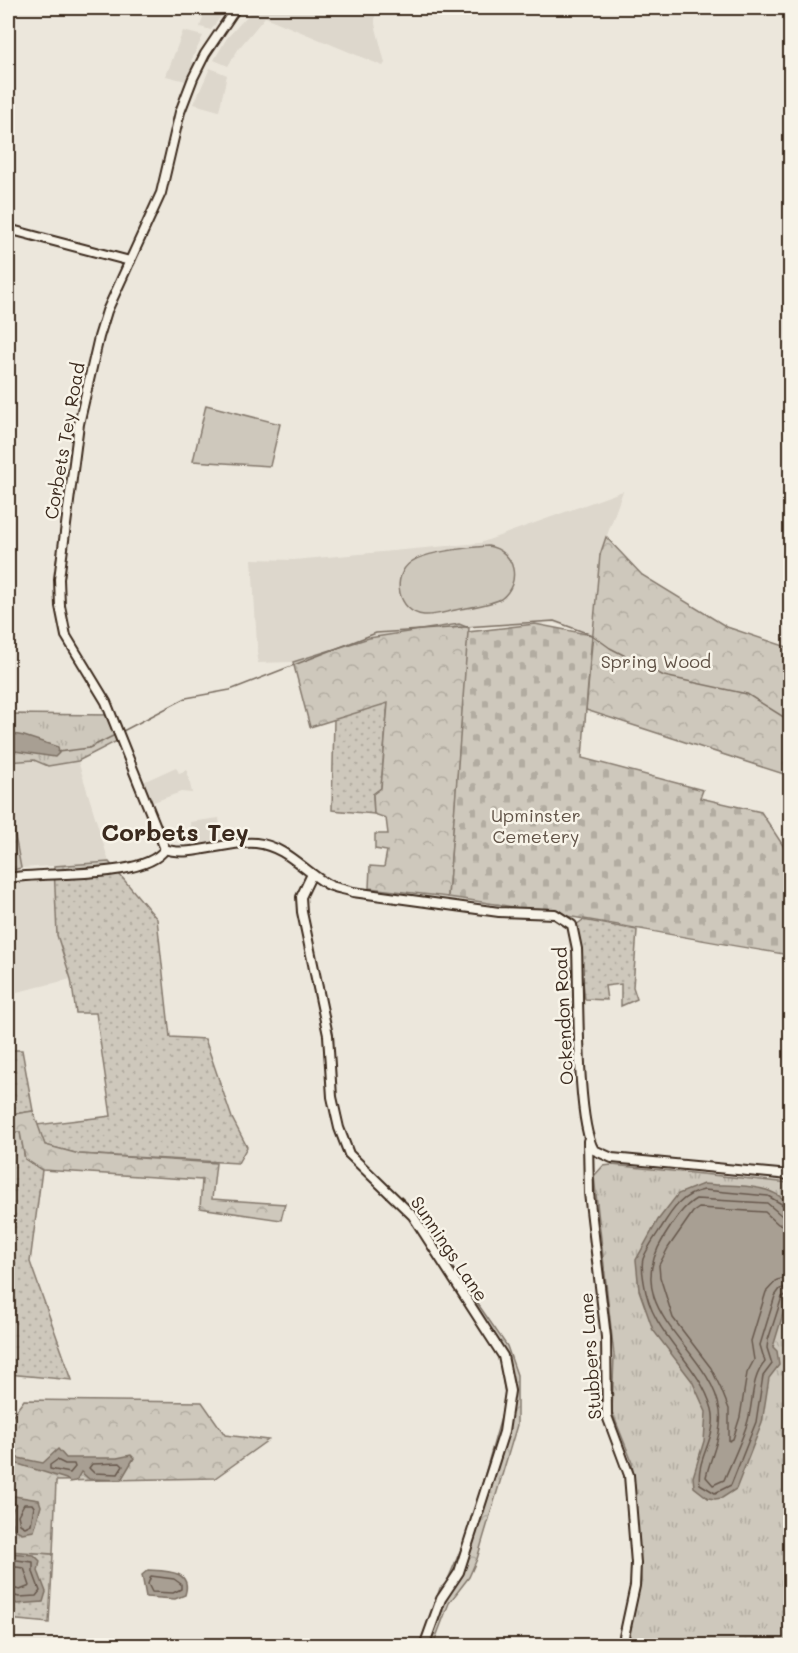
<svg xmlns="http://www.w3.org/2000/svg" width="798" height="1653" viewBox="0 0 798 1653" font-family="Mali,sans-serif">
<style>
.built{fill:#ddd7cc}
.grass{fill:url(#grass-dots);stroke:#84796d;stroke-width:1.5}
.forest{fill:url(#forest-crowns);stroke:#84796d;stroke-width:1.5}
.cemetery{fill:url(#cemetery-stones);stroke:#84796d;stroke-width:1.5}
.park{fill:url(#park-tufts);stroke:#84796d;stroke-width:1.5}
.pitch{fill:#cec8bc;stroke:#84796d;stroke-width:1.5}
.water{fill:#a89f93;stroke:#7c7064;stroke-width:1.5}
.lines{fill:none;stroke-linecap:round;stroke-linejoin:round}
.shore{stroke:#67594d;stroke-width:1.5}
.stream{stroke:#7c7064;stroke-width:1.5}
.secondary-casing{stroke:#3b2a1e;stroke-width:12}
.secondary{stroke:#f7f3e8;stroke-width:8}
.labels{text-anchor:middle;stroke-width:5;stroke-linejoin:round;paint-order:stroke}
.street-label{font-size:18px;fill:#3b2a1e;stroke:#f7f3e8}
.park-label{font-size:18px;fill:#605246;stroke:#f7f3e8}
.district-label{font-size:24px;font-weight:bold;fill:#3b2a1e;stroke:#f7f3e8}
</style>
<defs>
<pattern id="grass-dots" width="8" height="8" patternUnits="userSpaceOnUse" patternTransform="scale(1.5)"><rect width="8" height="8" fill="#cec8bc"/><path d="M2 2h.1M6 6h.1" fill="none" stroke="#b2aca1" stroke-width="1.8" stroke-linecap="round"/></pattern>
<pattern id="forest-crowns" width="20" height="18" patternUnits="userSpaceOnUse" patternTransform="scale(1.5)"><rect width="20" height="18" fill="#cec8bc"/><path d="M2 6a3 3 0 1 1 6 0M12 15a3 3 0 1 1 6 0" fill="none" stroke="#b2aca1"/></pattern>
<pattern id="cemetery-stones" width="16" height="16" patternUnits="userSpaceOnUse" patternTransform="scale(1.5)"><rect width="16" height="16" fill="#cec8bc"/><path d="M2 7V4a2 2 0 0 1 4 0v3zM10 15v-3a2 2 0 0 1 4 0v3z" fill="#b2aca1"/></pattern>
<pattern id="park-tufts" width="24" height="20" patternUnits="userSpaceOnUse" patternTransform="scale(1.5)"><rect width="24" height="20" fill="#cec8bc"/><path d="M3 7l-1-3M5 7V3M7 7l1-3M15 17l-1-3M17 17v-4M19 17l1-3" fill="none" stroke="#b2aca1"/></pattern>
</defs>
<rect width="100%" height="100%" fill="#ece7dc"/>
<filter id="ink" filterUnits="userSpaceOnUse"><feTurbulence type="fractalNoise" baseFrequency=".0167" numOctaves="2"/><feDisplacementMap in="SourceGraphic" scale="12" xChannelSelector="R" yChannelSelector="G"/><feConvolveMatrix kernelMatrix="1 2 1 2 8 2 1 2 1" color-interpolation-filters="sRGB"/></filter>
<g filter="url(#ink)">
<g class="built">
<polygon points="189,8 227,8 211,30 200,27 203,17 188,12"/>
<polygon points="251,8 375,8 375,24 385,63 383,66 265,17 239,48 228,66 214,60 227,38 249,14"/>
<polygon points="183,31 203,36 191,61 194,63 186,81 166,76"/>
<polygon points="210,68 227,75 219,111 194,104"/>
<polygon points="623,491 600,555 592,635 554,623 465,628 369,638 293,662 258,663 252,559 294,560 480,543"/>
<polygon points="34,760 48,766 78,761 109,862 21,868 8,798 8,762"/>
<polygon points="176,767 179,773 187,770 192,793 181,792 151,803 143,782"/>
<polygon points="219,818 222,844 192,847 190,822"/>
<polygon points="54,873 57,935 71,979 13,993 8,990 8,878"/>
</g>
<g class="grass">
<polygon points="388,702 381,788 373,794 374,814 332,810 334,719"/>
<polygon points="8,798 21,868 8,871"/>
<polygon points="109,862 157,919 170,1037 205,1039 232,1118 247,1147 238,1163 79,1154 45,1145 36,1125 111,1116 96,1013 76,1013 71,979 57,935 54,866"/>
<polygon points="583,920 637,930 633,987 637,999 621,1006 621,984 605,986 607,1000 585,999 576,925"/>
<polygon points="8,1050 22,1050 33,1111 8,1115"/>
<polygon points="20,1131 25,1159 42,1170 30,1262 72,1380 8,1374 8,1132"/>
<polygon points="8,1551 53,1554 49,1623 8,1619"/>
</g>
<g class="forest">
<polygon points="606,537 642,575 727,627 790,648 790,776 586,710 600,555"/>
<polygon points="459,624 469,628 448,897 369,888 370,866 384,867 387,851 375,849 375,834 388,834 386,818 374,814 373,794 381,788 388,703 310,727 293,662 369,638"/>
<polygon points="33,1111 45,1145 79,1154 216,1163 212,1199 285,1204 281,1220 200,1208 202,1180 42,1170 25,1159 20,1132 8,1132 8,1115"/>
<polygon points="455,1288 469,1291 507,1346 517,1375 517,1425 477,1559 469,1577 449,1603 433,1645 421,1646 440,1588 446,1584 469,1530 506,1400 499,1356"/>
<polygon points="24,1400 202,1402 225,1435 268,1440 215,1478 56,1481 53,1554 8,1551 8,1422"/>
</g>
<path class="cemetery" d="M535,624L592,635L582,758L703,790L700,798L761,812L786,850L790,869V955C676,937 563,913 448,897L468,632Z"/>
<g class="park">
<polygon points="8,714 112,715 121,739 78,761 48,766 34,760 8,762"/>
<polygon points="612,1165 790,1183 790,1645 627,1645 641,1580 632,1462 612,1412 614,1355 594,1176 603,1166"/>
</g>
<g class="pitch">
<polygon points="206,405 280,424 270,466 193,461"/>
<path d="M488,546C516,551 522,583 501,599C488,605 474,607 460,609C449,611 435,616 424,615C397,612 391,576 411,562C425,552 470,547 488,546Z"/>
</g>
<g class="water">
<polygon points="8,733 24,736 58,747 59,753 55,757 8,750"/>
<path d="M703,1184C731,1187 774,1181 790,1207V1291L773,1347L777,1351L779,1365L769,1378L762,1423L736,1489L722,1498L715,1499L708,1498L694,1487L693,1477L704,1441L706,1412L692,1381L653,1330L639,1290L636,1260L658,1220L678,1194Z"/>
<polygon points="58,1449 66,1458 117,1458 131,1455 134,1458 121,1480 89,1479 81,1472 76,1481 70,1482 66,1479 18,1464 8,1468 8,1456 43,1463"/>
<polygon points="8,1495 39,1500 41,1506 34,1531 22,1533 14,1529 11,1513 16,1504 8,1501"/>
<polygon points="8,1553 34,1555 40,1561 38,1571 46,1592 43,1602 17,1604 8,1599"/>
<path d="M148,1570C166,1571 193,1570 185,1595L175,1599L146,1597L142,1575Z"/>
</g>
<g class="lines">
<g class="shore">
<path d="M790,1209L768,1196L704,1190C682,1194 672,1210 661,1228C655,1237 647,1248 643,1259C641,1266 643,1275 644,1282C651,1336 698,1360 712,1409C719,1436 695,1459 700,1484L715,1493L731,1485L756,1422L763,1376L772,1364L767,1348L768,1340L782,1297L790,1293"/>
<path d="M790,1217L781,1215L767,1203L696,1199C682,1207 673,1223 664,1237C617,1312 710,1346 720,1411C723,1434 711,1455 706,1477L713,1485L724,1480C732,1461 741,1443 747,1424C754,1403 750,1379 765,1362L760,1345L775,1296L780,1289L790,1286"/>
<polyline points="790,1226 778,1224 765,1212 699,1208 693,1212 668,1248 659,1265 660,1277 673,1318 711,1368 721,1389 729,1409 729,1441 733,1439 740,1417 747,1373 754,1360 751,1341 766,1292 777,1280 790,1277"/>
<polygon points="57,1460 65,1464 74,1464 75,1467 70,1473 50,1469 50,1465"/>
<polygon points="120,1463 123,1466 118,1474 94,1473 89,1468 92,1464"/>
<polygon points="24,1504 32,1504 34,1507 31,1524 25,1527 20,1524 18,1515"/>
<polyline points="8,1559 33,1562 33,1572 40,1591 36,1596 19,1597 8,1594"/>
<polyline points="8,1566 24,1568 30,1586 20,1590 8,1587"/>
<polygon points="151,1576 174,1579 181,1584 181,1589 173,1593 152,1592 148,1584"/>
</g>
<g class="stream">
<polyline points="123,731 186,698 230,690 376,633 554,621 592,635 610,648 664,676 747,694 790,721"/>
<polyline points="58,752 89,748 115,735"/>
</g>
<g class="secondary-casing">
<g id="secondary">
<polyline points="8,229 130,261"/>
<polyline points="165,849 106,702 66,636 60,606 59,579 79,424 99,337 107,311 161,193 180,112 193,78 205,54 236,8"/>
<path d="M165,849C189,858 229,840 256,843C285,846 303,870 327,884C334,888 345,889 353,892L499,912L555,914L572,925L577,949C579,991 576,1121 594,1150L612,1158L790,1175"/>
<polyline points="312,874 301,897 302,912 328,1035 332,1097 339,1128 349,1154 413,1216 503,1356 510,1391 504,1432 459,1572 441,1599 424,1646"/>
<path d="M8,878C45,871 145,880 165,849"/>
<polyline points="588,1141 589,1193 606,1337 607,1416 629,1475 636,1563 635,1586 622,1646"/>
</g>
</g>
<use href="#secondary" class="secondary"/>
</g>
</g>
<g class="labels">
<g class="street-label">
<text transform="translate(65 441) rotate(-80)" y="6">Corbets Tey Road</text>
<text transform="translate(564 1016) rotate(-93)" y="6">Ockendon Road</text>
<text transform="translate(449 1249) rotate(56)" y="6">Sunnings Lane</text>
<text transform="translate(591 1356) rotate(-94)" y="6">Stubbers Lane</text>
</g>
<g class="park-label">
<text x="656" y="668">Spring Wood</text>
<text x="536" y="822">Upminster<tspan x="536" dy="21">Cemetery</tspan></text>
</g>
<g class="district-label">
<text x="175" y="841">Corbets Tey</text>
</g>
</g>
<rect width="798" height="1653" fill="none" stroke="#f7f3e8" stroke-width="30"/>
<rect x="15" y="15" width="768" height="1623" fill="none" stroke="#3b2a1e" stroke-width="2" filter="url(#ink)"/>
</svg>
